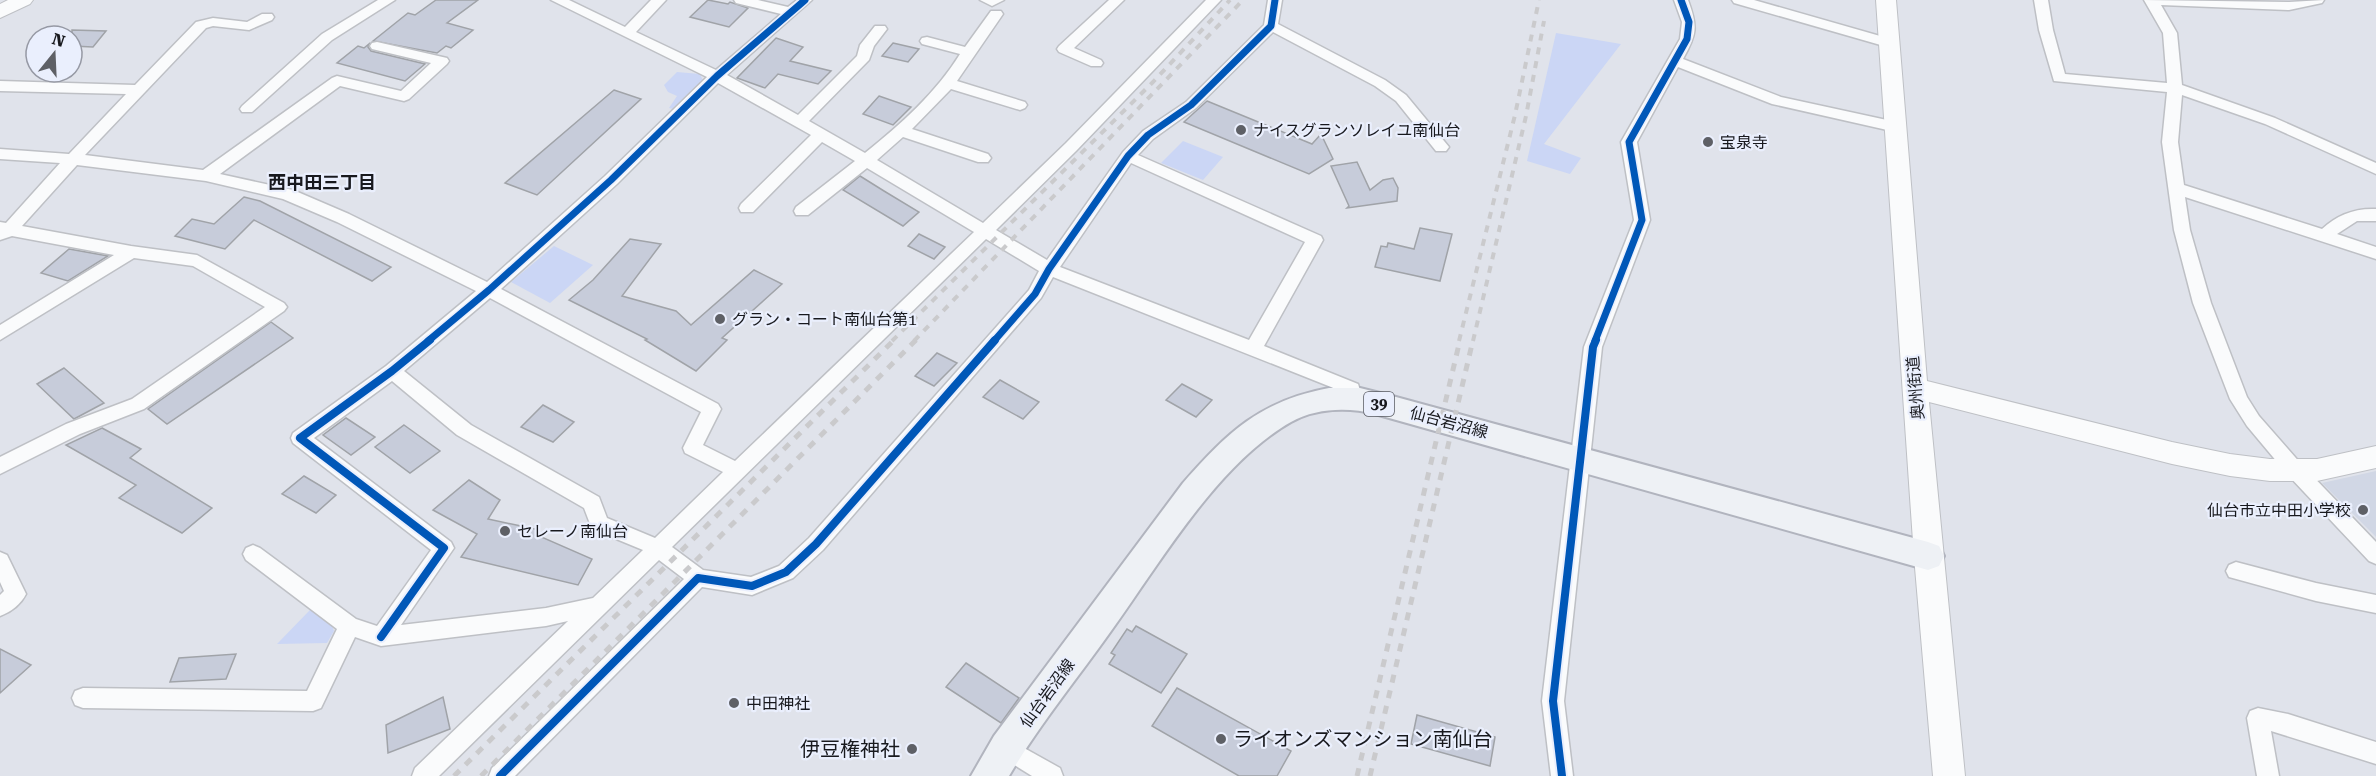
<svg xmlns="http://www.w3.org/2000/svg" width="2376" height="776" viewBox="0 0 2376 776" font-family="'Roboto Serif','Noto Sans JP',serif">
<style>
.built{fill:#d1d7e5}
.green{fill:#cbd6f5}
.building{fill:#c7ccda;stroke:#a0a3a8;stroke-width:1.5}
.lines{fill:none;stroke-linecap:round;stroke-linejoin:round}
.street-casing{stroke:#bec0c5;stroke-width:3}
.secondary-casing{stroke:#bec0c5;stroke-width:2}
.primary-casing{stroke:#b1b4be;stroke-width:4}
.street{fill:#fafbfc;fill-rule:evenodd}
.secondary{fill:#fafbfc;fill-rule:evenodd}
.primary{fill:#eef1f5;fill-rule:evenodd}
.rail-far1{stroke:#cacacc;stroke-width:4;stroke-dasharray:7 7;stroke-linecap:butt}
.rail{stroke:#cacacc;stroke-width:5;stroke-dasharray:8 8;stroke-linecap:butt}
.cycleway-far1-casing{stroke:#eaeffd;stroke-width:10}
.cycleway-casing{stroke:#eaeffd;stroke-width:12}
.cycleway-far1{stroke:#0057b8;stroke-width:7}
.cycleway{stroke:#0057b8;stroke-width:8}
.poi-dot{fill:#5e6066;stroke:#eaeffd;stroke-width:2}
.labels{text-anchor:middle;stroke-width:4.5;stroke-linejoin:round;paint-order:stroke}
.shield{fill:#eaeffd;stroke:#575961;stroke-width:1.5}
.shield-label{font-size:15px;font-weight:bold;fill:#18191e}
.poi-label{font-size:16px;fill:#18191e;stroke:#eaeffd;text-anchor:start}
.street-label{font-size:16px;fill:#18191e;stroke:#eaeffd}
.neighbourhood-label{font-size:18px;font-weight:bold;fill:#18191e;stroke:#eaeffd}
.near-poi-label{font-size:20px;fill:#18191e;stroke:#eaeffd;text-anchor:start}
</style>
<rect width="100%" height="100%" fill="#e0e3eb"/>
<polygon class="built" points="2376,471 2376,537 2322,483"/>
<g class="green">
<polygon points="1556,33 1621,44 1544,144 1581,158 1570,174 1527,161"/>
<polygon points="677,72 700,74 704,83 677,110 669,108 677,96 668,92 664,85"/>
<polygon points="1183,141 1223,157 1203,180 1161,163"/>
<polygon points="554,246 593,265 550,303 511,282"/>
<polygon points="310,610 332,626 334,631 327,643 277,644"/>
</g>
<g class="building">
<polygon points="436,0 478,0 447,23 473,30 451,48 446,46 437,53 373,41 408,13 415,15"/>
<polygon points="708,0 728,4 730,2 748,8 729,27 690,17"/>
<polygon points="72,30 106,31 93,47 72,46"/>
<polygon points="776,38 803,47 790,61 831,71 818,84 778,74 765,88 737,78"/>
<polygon points="893,43 919,49 908,62 882,56"/>
<polygon points="369,44 368,47 371,51 425,64 405,81 337,63 358,46 364,48"/>
<polygon points="614,90 641,99 537,195 505,183"/>
<polygon points="879,96 911,107 893,125 863,114"/>
<polygon points="1207,101 1312,144 1321,134 1333,159 1309,174 1184,122"/>
<polygon points="1357,162 1370,190 1383,180 1393,178 1398,188 1397,201 1347,208 1349,206 1331,166"/>
<polygon points="860,176 884,191 919,212 903,226 843,190"/>
<polygon points="244,197 260,201 391,267 372,281 254,220 225,249 175,236 192,219 214,224"/>
<polygon points="1420,228 1452,234 1440,281 1375,267 1381,246 1387,247 1388,243 1414,249"/>
<polygon points="919,234 945,247 934,259 908,246"/>
<polygon points="630,239 661,244 622,296 676,311 691,325 754,270 782,284 722,338 727,340 696,371 645,340 647,339 569,300 593,280"/>
<polygon points="69,249 108,256 68,281 41,273"/>
<polygon points="271,322 293,338 167,424 148,409"/>
<polygon points="937,353 957,363 934,386 915,376"/>
<polygon points="64,368 104,403 74,419 37,384"/>
<polygon points="1000,380 1039,402 1023,419 983,397"/>
<polygon points="1182,384 1212,400 1196,417 1166,400"/>
<polygon points="543,405 574,422 553,442 521,427"/>
<polygon points="346,418 375,437 351,455 323,435"/>
<polygon points="404,425 440,451 410,473 375,447"/>
<polygon points="102,428 141,449 130,458 212,508 182,533 119,498 136,485 66,445"/>
<polygon points="304,476 336,495 316,513 282,494"/>
<polygon points="469,480 500,500 488,519 535,529 539,536 592,559 578,585 461,557 477,534 433,510"/>
<polygon points="1136,626 1187,654 1161,693 1109,664 1115,655 1111,653 1127,629 1132,632"/>
<polygon points="0,649 31,665 0,693"/>
<polygon points="236,654 226,679 170,682 179,658"/>
<polygon points="966,663 1019,698 1001,723 946,687"/>
<polygon points="1177,688 1291,751 1277,776 1239,776 1152,726"/>
<polygon points="443,697 450,729 388,753 386,725"/>
<polygon points="1417,715 1495,737 1490,766 1411,744"/>
</g>
<g class="lines">
<g class="street-casing">
<g id="street">
<polygon points="378,0 395,0 332,40 252,112 242,112 240,109 242,106 322,34"/>
<path d="M551,0H569L625,27L651,0H666L636,32L716,70L781,14L736,3L734,0H758L788,7L797,0H812L727,75L798,115L857,56L860,45L875,26H885L887,29L874,46L869,60L809,121L865,153C900,125 936,93 960,54L922,44L920,41L922,38L927,37L965,47L991,11H1001L1003,14L957,81L1025,102L1027,105L1025,108L1020,110L951,89L912,129L988,154L991,158L988,162H978L903,137L877,160L983,223L1066,143L1206,0H1221L1076,151L996,230L1047,260L1123,152L1143,131L1186,102L1264,25L1268,0H1282L1278,24L1385,80L1406,95L1449,147L1446,151H1436L1396,101L1375,86L1273,32L1196,108L1153,139L1138,155L1321,236L1323,240L1264,346L1358,384L1363,399L1360,404L1354,406L1348,404L1344,393L1331,387L1053,277L1041,298L823,550L793,578L752,595L702,587L515,776H489L492,768L684,579L659,560L439,776H412L415,768L568,621L546,626L381,646L355,637L321,708L313,711L83,708L75,705L72,698L75,691L83,688L307,691L337,629L246,560L243,554L246,548L253,545L260,548L356,619L377,626L431,550L293,443L291,438L293,433L386,366L476,291L337,222L283,199L206,181L77,165L22,226L131,246L197,255L284,303L287,307L284,311L144,409L80,434L0,474V457L66,424L132,399L265,307L193,266L134,258L0,340V325L114,255L12,236L0,240V222L6,223L60,163L0,159V149L69,154L126,94L0,91V81L135,85L196,22L213,18L247,22L262,14H272L274,17L272,20L249,30L213,26L206,28L85,155L203,170L332,78L337,76L401,91L431,63L372,49L370,46L372,43L377,42L447,58L449,61L447,64L409,99L404,101L340,86L220,174L293,190L349,214L487,282L605,176L707,77ZM718,83L811,135L741,204L739,208L741,212H753L822,142L855,161L796,207L794,211L796,215H808L867,168L974,232L735,461L703,445L721,409L718,404L501,289L617,184ZM1131,163L1305,242L1249,340L1060,267ZM986,239L1039,271L1029,290L809,538L779,566L751,577L703,570L672,547ZM490,298L701,412L683,448L685,453L723,472L655,538L607,518L599,497L471,425L404,371ZM392,381L457,435L584,508L592,529L643,550L593,598L546,608L401,625L454,548L451,542L314,438Z"/>
<polygon points="980,0 1004,0 992,6"/>
<polygon points="1109,0 1124,0 1074,48 1101,60 1103,63 1101,66 1091,66 1059,52 1057,49 1059,46"/>
<path d="M1674,0H1688C1698,27 1697,34 1683,59L1781,97L1896,122L1904,127L1896,132L1772,104L1678,67L1637,142L1650,220L1602,347L1564,701L1573,776H1551L1542,701L1584,347L1634,220L1621,142L1680,39L1682,22Z"/>
<polygon points="1732,0 1754,0 1894,40 1896,43 1894,46 1884,46 1734,3"/>
<path d="M2034,0H2048L2053,30L2065,74L2167,83L2163,33L2144,0L2289,2L2324,0L2322,3L2289,10L2161,5L2177,33L2182,85L2275,118L2376,163V174L2265,124L2182,95L2178,142L2184,185L2322,229C2337,215 2354,208 2376,209V221H2357L2337,234L2376,247V259L2185,197L2190,230L2211,303L2247,397L2259,416L2302,465L2376,542V564L2369,561L2288,475L2247,426L2230,399L2193,303L2174,230L2162,142L2167,92L2054,81L2039,30Z"/>
<path d="M0,552L7,555L26,594C21,604 11,612 0,616V595L4,591L0,582Z"/>
<polygon points="2236,562 2316,583 2376,595 2376,613 2316,601 2229,577 2226,571 2229,565"/>
<polygon points="2258,708 2288,714 2376,742 2376,764 2271,731 2279,776 2257,776 2247,718 2250,711"/>
<polygon points="1006,738 1060,768 1063,776 1032,776 998,755 995,748 998,741"/>
</g>
</g>
<g class="secondary-casing">
<g id="secondary">
<polygon points="8,0 33,0 30,4 0,18 0,4"/>
<polygon points="1876,0 1896,0 1927,381 2172,442 2230,454 2270,459 2317,459 2376,446 2376,468 2317,481 2270,481 2230,476 2172,464 1929,402 1965,776 1933,776 1914,556"/>
</g>
</g>
<g class="primary-casing">
<path id="primary" d="M1329,388H1360L1396,397L1928,542L1939,546L1944,556L1939,566L1928,570L1375,414C1348,407 1316,408 1291,422C1218,463 1160,563 1111,631C1077,679 1039,725 1009,776H971L994,736L1183,483C1228,432 1260,401 1329,388Z"/>
</g>
<use href="#street" class="street"/>
<use href="#secondary" class="secondary"/>
<use href="#primary" class="primary"/>
<g class="rail-far1">
<polyline points="892,341 1153,82 1230,0"/>
<polyline points="914,341 1243,0"/>
<polyline points="1459,341 1515,115 1539,0"/>
<polyline points="1473,341 1526,116 1544,21"/>
</g>
<g class="rail">
<polyline points="454,776 894,340"/>
<polyline points="481,776 916,340"/>
<polyline points="1357,776 1460,340"/>
<polyline points="1370,776 1473,340"/>
</g>
<g class="cycleway-far1-casing">
<g id="cycleway-far1">
<polyline points="428,341 489,290 611,180 717,76 805,0"/>
<polyline points="994,341 1035,294 1049,269 1128,156 1148,135 1191,105 1271,26 1275,0"/>
<polyline points="1595,341 1642,220 1629,142 1687,39 1689,22 1681,0"/>
</g>
</g>
<g class="cycleway-casing">
<g id="cycleway">
<polyline points="381,637 444,548 300,438 392,371 430,340"/>
<polyline points="500,776 698,578 752,586 786,572 816,544 995,340"/>
<polyline points="1562,776 1553,701 1593,347 1596,340"/>
</g>
</g>
<use href="#cycleway-far1" class="cycleway-far1"/>
<use href="#cycleway" class="cycleway"/>
</g>
<g class="poi-dot">
<circle cx="1241" cy="130" r="6"/>
<circle cx="1708" cy="142" r="6"/>
<circle cx="720" cy="319" r="6"/>
<circle cx="2363" cy="510" r="6"/>
<circle cx="505" cy="531" r="6"/>
<circle cx="734" cy="703" r="6"/>
<circle cx="1221" cy="739" r="6"/>
<circle cx="912" cy="749" r="6"/>
</g>
<g class="labels">
<rect class="shield" x="1364" y="392" width="30" height="24" rx="4.5"/>
<g class="shield-label">
<text x="1379" y="409">39</text>
</g>
<g class="poi-label">
<text x="1253" y="136">ナイスグランソレイユ南仙台</text>
<text x="1720" y="148">宝泉寺</text>
<text x="732" y="325">グラン・コート南仙台第1</text>
<text x="2351" y="516" text-anchor="end">仙台市立中田小学校</text>
<text x="517" y="537">セレーノ南仙台</text>
<text x="746" y="709">中田神社</text>
</g>
<g class="street-label">
<text transform="translate(1915 388) rotate(-95)" y="6">奥州街道</text>
<text transform="translate(1449 422) rotate(15)" y="6">仙台岩沼線</text>
<text transform="translate(1047 693) rotate(-54)" y="6">仙台岩沼線</text>
</g>
<g class="neighbourhood-label">
<text x="322" y="189">西中田三丁目</text>
</g>
<g class="near-poi-label">
<text x="1233" y="746">ライオンズマンション南仙台</text>
<text x="900" y="756" text-anchor="end">伊豆権神社</text>
</g>
</g>
<g transform="translate(54 54) rotate(18)"><circle r="28" fill="#eaeffd" stroke="#9699a4" stroke-width="1.5"/>
<path d="M0-4.5L10 22L0 15L-10 22Z" fill="#5e6066"/>
<text y="-9" font-size="16" font-weight="bold" text-anchor="middle" fill="#18191e">N</text>
</g>
</svg>
